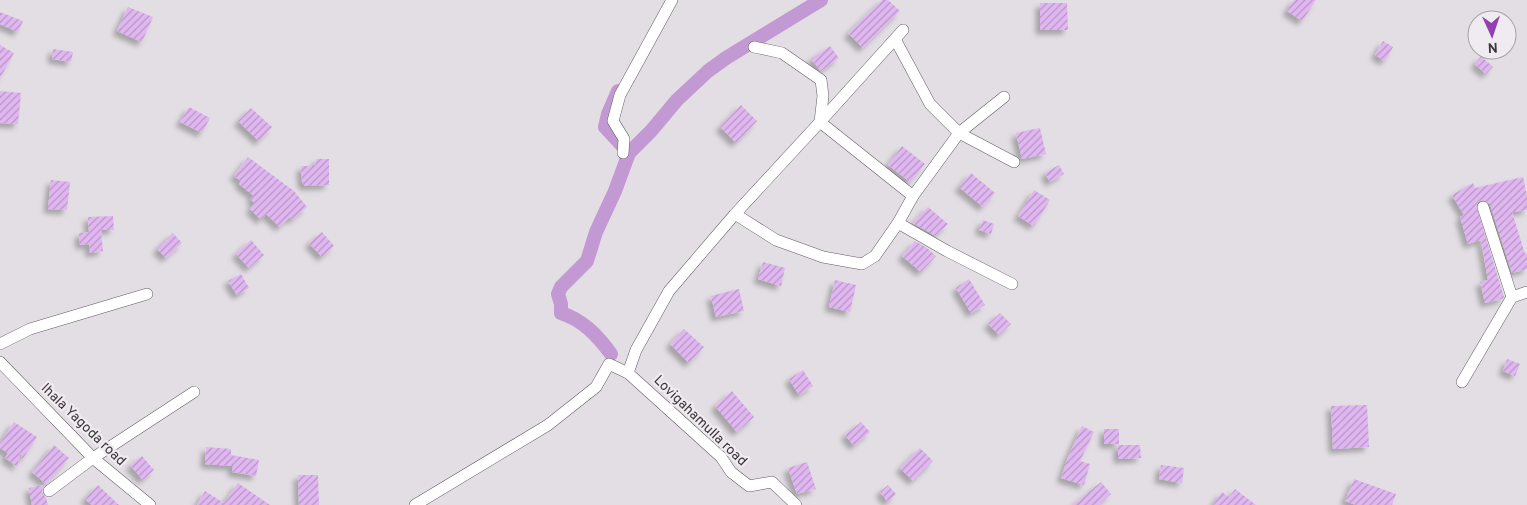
<svg xmlns="http://www.w3.org/2000/svg" width="1527" height="505" viewBox="0 0 1527 505" font-family="Overpass,sans-serif">
<style>
.lines{fill:none;stroke-linecap:round;stroke-linejoin:round}
.canal{stroke:#c299d2;stroke-width:14}
.building{fill:url(#building-hatch);filter:url(#shadow)}
.street-casing{stroke:#625f64;stroke-width:12}
.street{stroke:#fff;stroke-width:11}
.labels{text-anchor:middle;stroke-width:4.5;stroke-linejoin:round;paint-order:stroke}
.street-label{font-size:14px;fill:#3a383a;stroke:#efebf0}
</style>
<defs>
<pattern id="building-hatch" width="6" height="6" patternUnits="userSpaceOnUse" patternTransform="scale(1.25)"><rect width="6" height="6" fill="#e1b7f2"/><path d="M-1 1l2-2M0 6l6-6M5 7l2-2" fill="none" stroke="#b796c5"/></pattern>
<filter id="shadow"><feDropShadow dx="-4.5" dy="4.5" stdDeviation="2.5" flood-color="#0004"/></filter>
</defs>
<rect width="100%" height="100%" fill="#e2dee3"/>
<g class="lines">
<g class="canal">
<polyline points="618,91 608,114 605,127 629,153"/>
<path d="M611,354C598,336 583,320 561,313V304L558,294L561,287L587,261L596,232L615,191L629,153L651,131L677,100L708,71L726,58L821,0"/>
</g>
</g>
<g class="building">
<polygon points="882,0 888,0 900,11 863,48 848,33"/>
<polygon points="1294,0 1316,0 1302,21 1287,11"/>
<polygon points="1040,3 1067,3 1068,30 1040,30"/>
<polygon points="128,7 153,17 142,42 117,31"/>
<polygon points="0,12 23,21 18,32 0,24"/>
<polygon points="1383,41 1393,47 1385,61 1375,55"/>
<polygon points="0,45 14,53 0,78"/>
<polygon points="830,46 839,58 821,71 811,59"/>
<polygon points="53,49 73,52 71,62 52,59"/>
<polygon points="1481,56 1493,67 1486,74 1475,64"/>
<polygon points="0,91 21,93 18,124 0,123"/>
<polygon points="741,105 757,121 736,143 720,127"/>
<polygon points="189,107 210,118 202,133 180,122"/>
<polygon points="251,108 272,127 259,141 238,121"/>
<polygon points="1040,128 1046,154 1022,159 1016,133"/>
<polygon points="902,146 925,164 910,182 888,165"/>
<polygon points="248,157 294,191 307,207 292,220 290,217 280,227 266,214 261,220 250,209 255,203 250,199 254,196 239,184 241,181 234,176"/>
<polygon points="316,159 329,159 329,185 305,186 302,182 301,166 316,166"/>
<polygon points="1059,165 1064,174 1050,182 1045,173"/>
<polygon points="971,173 995,193 983,207 959,187"/>
<polygon points="1523,177 1527,197 1527,210 1512,212 1525,254 1527,253 1527,269 1512,273 1490,204 1484,200 1478,202 1476,205 1504,297 1502,299 1485,303 1480,282 1488,280 1481,240 1468,244 1460,217 1464,215 1452,195 1473,183 1475,188"/>
<polygon points="51,180 70,182 67,210 48,209"/>
<polygon points="1034,190 1050,200 1034,226 1018,216"/>
<polygon points="928,207 948,224 936,236 913,223"/>
<polygon points="113,216 114,230 101,230 103,251 90,253 89,244 80,245 79,233 89,232 88,217"/>
<polygon points="983,220 994,224 991,234 979,230"/>
<polygon points="322,232 334,246 322,257 309,243"/>
<polygon points="173,233 182,243 166,258 157,249"/>
<polygon points="251,240 264,255 249,268 236,254"/>
<polygon points="915,241 927,248 936,256 921,272 902,256"/>
<polygon points="763,262 785,268 781,286 758,279"/>
<polygon points="241,274 249,288 237,295 228,281"/>
<polygon points="969,279 985,305 971,313 956,288"/>
<polygon points="835,280 856,285 850,312 829,307"/>
<polygon points="739,289 744,311 716,317 711,296"/>
<polygon points="1000,313 1011,324 999,335 988,324"/>
<polygon points="684,329 704,347 689,363 670,344"/>
<polygon points="1507,359 1520,364 1515,376 1503,371"/>
<polygon points="803,370 813,386 799,395 789,379"/>
<polygon points="732,391 754,417 737,432 715,406"/>
<polygon points="1367,405 1369,447 1333,449 1331,406"/>
<polygon points="14,422 37,437 22,460 20,450 18,467 5,458 8,453 0,448 0,443"/>
<polygon points="861,422 870,432 854,446 845,435"/>
<polygon points="1082,426 1094,432 1080,461 1090,464 1084,485 1061,478 1068,457"/>
<rect x="1104" y="429" width="15" height="15"/>
<polygon points="54,445 69,458 46,484 32,472"/>
<polygon points="1118,445 1140,445 1141,458 1118,459"/>
<polygon points="206,447 231,449 231,455 259,460 256,476 232,472 233,466 205,464"/>
<polygon points="920,448 933,461 913,481 900,468"/>
<polygon points="142,456 154,470 143,480 130,465"/>
<polygon points="807,462 816,489 797,494 788,468"/>
<polygon points="1161,465 1184,468 1182,483 1159,479"/>
<polygon points="298,475 318,475 319,505 299,505"/>
<polygon points="1354,479 1396,494 1392,505 1356,505 1345,501"/>
<polygon points="1101,482 1111,494 1106,498 1098,505 1073,505"/>
<polygon points="238,483 270,505 197,505 205,491 224,503"/>
<polygon points="43,485 42,492 46,498 48,505 32,505 29,488"/>
<polygon points="98,485 119,505 92,505 85,499"/>
<polygon points="888,485 896,494 888,502 880,492"/>
<polygon points="1235,489 1256,505 1213,505 1222,492 1229,497"/>
</g>
<g class="lines">
<g class="street-casing">
<g id="street">
<polyline points="895,39 930,104 959,133 1014,162"/>
<polyline points="754,47 782,53 821,80 823,96 820,122 913,196"/>
<polyline points="623,153 624,139 613,121 620,95 672,0"/>
<polyline points="1483,207 1512,297"/>
<polyline points="735,214 776,240 823,257 862,264 875,256 898,223 913,196 959,133 1004,97"/>
<polyline points="898,223 947,251 1012,284"/>
<polyline points="0,344 30,329 147,294"/>
<polyline points="0,362 93,458 150,505"/>
<polyline points="628,373 636,350 669,291 735,214 820,122 903,30"/>
<polyline points="1462,382 1512,297 1527,292"/>
<polyline points="49,491 93,458 194,392"/>
<polyline points="415,505 548,425 596,387 609,364 628,373 721,457 731,472 749,486 772,482 796,505"/>
</g>
</g>
<use href="#street" class="street"/>
</g>
<g class="labels">
<g class="street-label">
<text transform="translate(701 420) rotate(44)" y="5">Lovigahamulla road</text>
<text transform="translate(84 424) rotate(44)" y="5">Ihala Yagoda road</text>
</g>
</g>
<g transform="translate(1492 35) rotate(177)"><circle r="24" fill="#efebf0" stroke="#a7a3a7"/>
<path d="M0-4L9 19L0 12L-9 19Z" fill="#9240af"/>
<text y="-8" font-size="14" font-weight="bold" text-anchor="middle" fill="#3a383a">N</text>
</g>
</svg>
